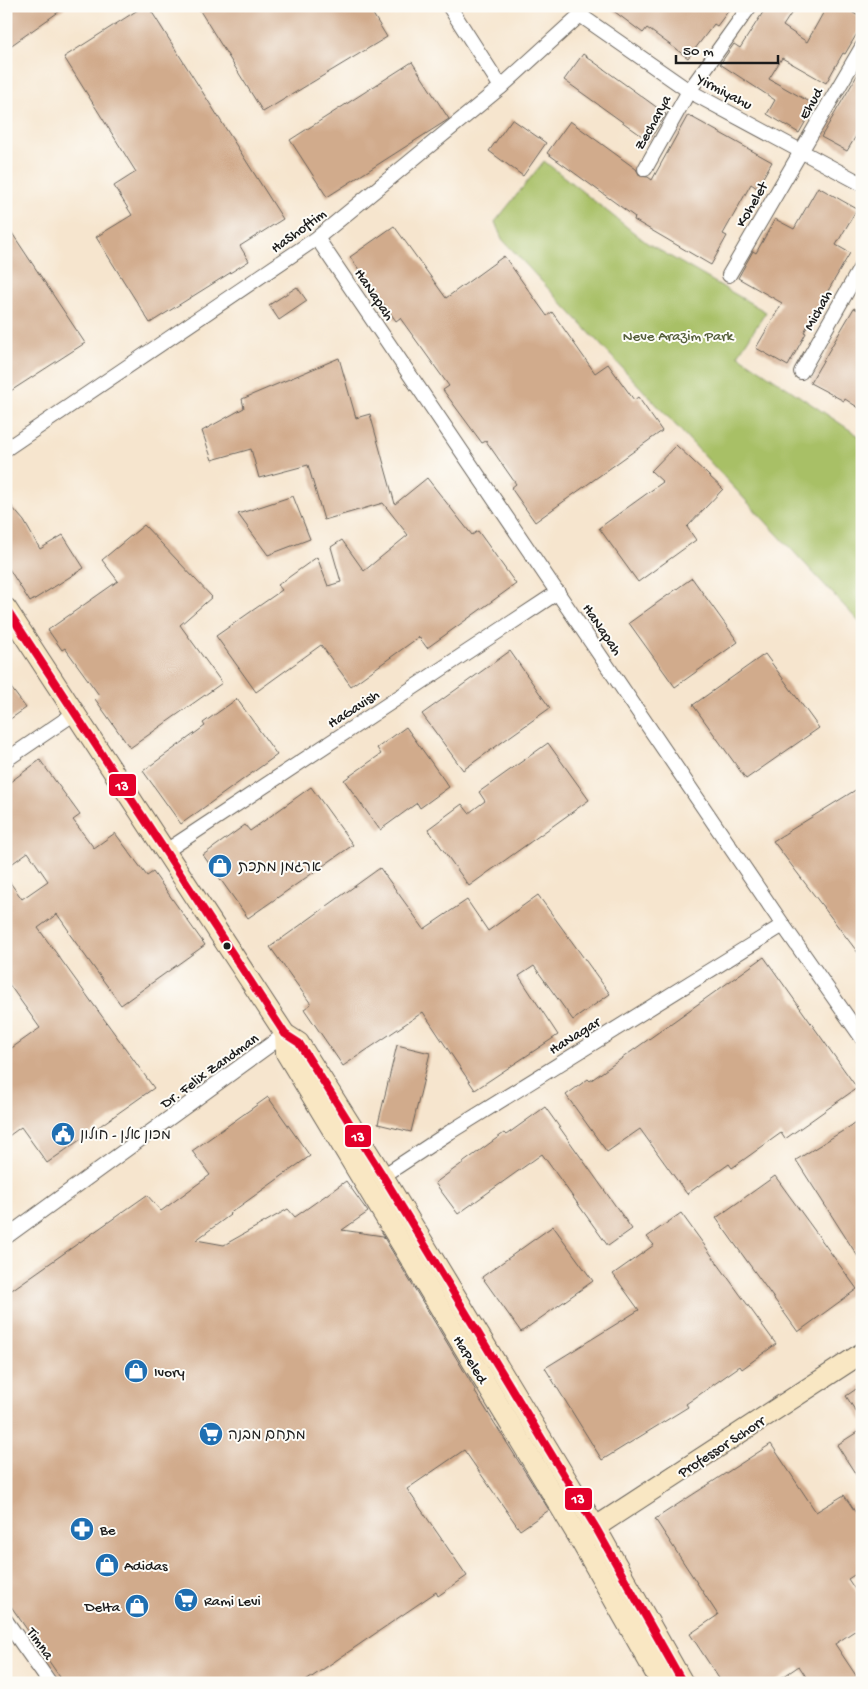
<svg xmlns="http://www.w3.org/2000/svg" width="868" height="1689" viewBox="0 0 868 1689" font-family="'Gochi Hand','Playpen Sans Hebrew',sans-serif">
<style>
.green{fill:#a8c066;stroke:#626e41}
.building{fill:#d1ab8c}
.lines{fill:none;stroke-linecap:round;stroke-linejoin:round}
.street-casing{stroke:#68625a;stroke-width:16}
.secondary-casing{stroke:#68625a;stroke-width:22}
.street{stroke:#fff;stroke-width:14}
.secondary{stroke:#f9e7c3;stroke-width:20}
.bus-1-casing{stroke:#fdfcf7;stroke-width:11}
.bus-1{stroke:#e4002b;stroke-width:8}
.bus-dot{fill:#1c1c1c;stroke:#fdfcf7;stroke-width:2}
.labels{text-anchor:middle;stroke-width:4;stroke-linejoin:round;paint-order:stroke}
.street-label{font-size:15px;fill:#1c1c1c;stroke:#fdfcf7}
.park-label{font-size:15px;fill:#545e3a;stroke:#fdfcf7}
.poi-label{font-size:15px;fill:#1c1c1c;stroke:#fdfcf7;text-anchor:start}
.line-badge{stroke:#fdfcf7;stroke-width:2}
.badge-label{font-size:14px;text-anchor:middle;font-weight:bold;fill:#fff}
</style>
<rect width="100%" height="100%" fill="#fdfcf7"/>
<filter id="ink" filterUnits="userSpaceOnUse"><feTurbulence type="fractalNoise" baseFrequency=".02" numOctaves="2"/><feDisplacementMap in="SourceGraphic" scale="10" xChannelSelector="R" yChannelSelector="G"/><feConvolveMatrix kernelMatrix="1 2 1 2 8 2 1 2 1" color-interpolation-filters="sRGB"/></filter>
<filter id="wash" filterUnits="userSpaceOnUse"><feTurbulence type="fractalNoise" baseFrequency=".0096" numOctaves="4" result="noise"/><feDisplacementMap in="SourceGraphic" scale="20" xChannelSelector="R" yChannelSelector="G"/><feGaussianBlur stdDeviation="1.12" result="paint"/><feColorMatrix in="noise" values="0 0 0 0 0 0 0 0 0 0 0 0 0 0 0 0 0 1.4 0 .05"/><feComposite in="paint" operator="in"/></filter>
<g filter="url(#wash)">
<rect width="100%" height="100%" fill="#f6e5ce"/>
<polygon class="green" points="544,161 647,243 766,312 738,355 862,438 862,625 502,239 495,222"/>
<g id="blocks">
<g class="building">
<polygon points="6,6 67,6 6,49"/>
<polygon points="144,6 148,6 283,219 240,246 249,261 150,323 96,237 132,215 114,186 136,172 64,57"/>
<polygon points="197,6 368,6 387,37 263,112"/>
<polygon points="607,6 732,6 717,26 714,24 688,58 647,28 643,33"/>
<polygon points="767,6 796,6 783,26 807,42 827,6 841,6 862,18 862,25 845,54 843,53 826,83 782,58 769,79 815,105 799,133 767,114 775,100 720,64 734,44 740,48"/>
<polygon points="583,54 666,114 649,141 564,80"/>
<polygon points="412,62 449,119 327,197 290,140"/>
<polygon points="862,67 862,126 847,151 821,137"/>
<polygon points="688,115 772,162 757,188 751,184 723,234 727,236 711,265 634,220 635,217 547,153 570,121 636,169 640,176 648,177 652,180"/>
<polygon points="512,119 546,143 523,176 489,151"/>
<polygon points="818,187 857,209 836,245 850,253 804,332 806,333 788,366 756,348 782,303 738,278 753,251 756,253 775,219 794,229"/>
<polygon points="6,224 85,343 6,394"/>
<polygon points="394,226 446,298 504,256 547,316 552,312 595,373 608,364 634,400 638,397 662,431 535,522 511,488 516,484 486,441 482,443 443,390 449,386 400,318 396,321 350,257"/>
<polygon points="297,287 307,301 279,320 269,305"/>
<polygon points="854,308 862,312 862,410 845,399 844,401 810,383"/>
<polygon points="339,358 356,418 370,414 395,504 427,478 472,535 478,531 516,584 427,648 419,637 351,686 321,645 256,692 216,636 282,590 278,585 317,557 328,586 341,582 331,547 342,540 364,571 408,535 383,503 324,520 308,465 259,478 251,449 212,460 202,431 244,408 242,399"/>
<polygon points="676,445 723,489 687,527 696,540 638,582 599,528 663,482 651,471"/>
<polygon points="293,496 310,539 268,555 238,514"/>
<polygon points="6,500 24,521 40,549 63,535 84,568 30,602 6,564"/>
<polygon points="144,525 212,597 180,625 222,683 130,748 95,699 99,695 65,648 62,650 48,630 118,581 102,560"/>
<polygon points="692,578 738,642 675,687 629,623"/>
<polygon points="510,651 550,708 463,770 422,714"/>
<polygon points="765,654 819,728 746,779 693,705"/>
<polygon points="6,681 26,708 6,722"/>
<polygon points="237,699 277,755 181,824 143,771 205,726 203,723"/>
<polygon points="406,727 449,787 420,808 417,803 380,830 344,780 381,754 377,748"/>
<polygon points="548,743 589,800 469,886 428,829 462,804 469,813 485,801 479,792"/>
<polygon points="40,760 80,815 73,820 94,848 115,833 147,876 153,872 205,945 121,1005 68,932 69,931 57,914 38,928 154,1088 47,1163 21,1127 6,1138 6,1052 40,1028 6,980 6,877 22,899 48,881 28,852 6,868 6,785"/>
<polygon points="862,786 862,958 773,841"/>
<polygon points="311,787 353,845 248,918 203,855 245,825 250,831"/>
<polygon points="380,868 424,929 467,900 488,931 538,895 610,994 573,1020 534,966 519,976 558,1035 475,1090 423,1012 343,1066 304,1009 311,1004 270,947"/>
<polygon points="764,957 857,1088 785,1139 781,1133 732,1168 729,1164 687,1194 640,1129 607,1152 566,1095 588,1079 590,1081"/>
<polygon points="397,1045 430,1053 411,1132 378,1124"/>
<polygon points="268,1097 310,1156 229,1214 230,1215 196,1240 224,1245 288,1209 295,1217 346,1181 368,1212 342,1230 383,1236 476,1391 475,1392 549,1510 520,1530 464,1450 407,1489 467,1576 438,1596 436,1592 303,1683 64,1683 6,1599 6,1294 147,1195 161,1211 210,1175 192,1151"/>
<polygon points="545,1107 632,1229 608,1246 542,1154 458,1214 435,1183 504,1133 506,1135"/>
<polygon points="862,1119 862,1263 796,1160"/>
<polygon points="775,1176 857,1289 798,1332 716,1218"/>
<polygon points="681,1213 776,1344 742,1369 740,1366 686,1404 688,1407 602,1460 545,1368 639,1310 613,1274 654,1245 647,1237"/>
<polygon points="553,1226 593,1281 521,1332 482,1277"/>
<polygon points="862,1385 862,1421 846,1396"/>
<polygon points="862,1429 862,1484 837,1445"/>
<polygon points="771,1444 816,1512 844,1495 862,1522 862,1570 848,1579 862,1600 862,1626 835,1644 861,1683 810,1683 799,1666 774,1683 722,1683 690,1634 718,1615 655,1519"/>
</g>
</g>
</g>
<g filter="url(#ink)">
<use href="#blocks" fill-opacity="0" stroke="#68625a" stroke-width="1"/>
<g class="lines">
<g class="street-casing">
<g id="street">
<polyline points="449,6 501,87"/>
<polyline points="580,15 689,91 862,184"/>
<polyline points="645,169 689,91 750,6"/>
<polyline points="317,238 783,925 862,1038"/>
<polyline points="729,275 862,47"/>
<polyline points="801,372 862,265"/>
<polyline points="6,449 317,238 501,87 580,15 585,6"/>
<polyline points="6,760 75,713"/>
<polyline points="166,851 558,592"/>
<polyline points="383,1176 450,1132 783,925"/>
<polyline points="6,1237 285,1034"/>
<polyline points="6,1621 50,1683"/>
</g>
</g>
<g class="secondary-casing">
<g id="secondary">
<polyline points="6,608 285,1034 299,1043 383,1176 596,1528 683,1683"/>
<polyline points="285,1034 286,1053 579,1538 661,1683"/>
<polyline points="585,1534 862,1353"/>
</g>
</g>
<use href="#street" class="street"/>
<use href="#secondary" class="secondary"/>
<g class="bus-1-casing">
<polyline id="bus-1" points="6,608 285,1034 299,1043 383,1176 596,1528 683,1683"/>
</g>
<use href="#bus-1" class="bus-1"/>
</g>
</g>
<defs>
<g id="shop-disc" transform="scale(1.25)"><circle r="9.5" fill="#1f6fb2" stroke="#fdfcf7"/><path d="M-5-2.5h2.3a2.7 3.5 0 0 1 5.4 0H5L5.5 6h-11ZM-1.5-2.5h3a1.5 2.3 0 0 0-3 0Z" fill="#fff"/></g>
<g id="civic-disc" transform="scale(1.25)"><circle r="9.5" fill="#1f6fb2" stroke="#fdfcf7"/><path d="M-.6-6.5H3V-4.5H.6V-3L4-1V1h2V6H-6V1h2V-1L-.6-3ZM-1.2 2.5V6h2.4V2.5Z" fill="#fff"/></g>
<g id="supermarket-disc" transform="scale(1.25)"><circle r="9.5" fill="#1f6fb2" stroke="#fdfcf7"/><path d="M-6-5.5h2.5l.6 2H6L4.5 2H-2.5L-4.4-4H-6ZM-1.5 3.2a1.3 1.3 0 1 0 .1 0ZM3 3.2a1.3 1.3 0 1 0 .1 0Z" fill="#fff"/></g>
<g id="pharmacy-disc" transform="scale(1.25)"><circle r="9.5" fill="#1f6fb2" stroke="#fdfcf7"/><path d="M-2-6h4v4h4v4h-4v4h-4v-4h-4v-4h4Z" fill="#fff"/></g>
</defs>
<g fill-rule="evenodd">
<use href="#shop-disc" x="220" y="866"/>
<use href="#civic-disc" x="63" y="1134"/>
<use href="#shop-disc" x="136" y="1371"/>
<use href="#supermarket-disc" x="211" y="1434"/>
<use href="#pharmacy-disc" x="82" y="1529"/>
<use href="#shop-disc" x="107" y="1565"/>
<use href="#supermarket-disc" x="186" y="1600"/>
<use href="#shop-disc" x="137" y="1606"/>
</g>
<circle class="bus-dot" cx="227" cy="946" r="4.5"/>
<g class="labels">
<g class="street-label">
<text transform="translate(725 91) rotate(28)" y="5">Yirmiyahu</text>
<text transform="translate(810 103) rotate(-60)" y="5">Ehud</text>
<text transform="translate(652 122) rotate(-61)" y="5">Zecharya</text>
<text transform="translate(751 204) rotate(-60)" y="5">Kohelet</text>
<text transform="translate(298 230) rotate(-36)" y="5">HaShoftim</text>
<text transform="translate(375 294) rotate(56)" y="5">HaNapah</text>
<text transform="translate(817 310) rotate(-61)" y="5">Michah</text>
<text transform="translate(603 629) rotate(56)" y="5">HaNapah</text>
<text transform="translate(353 708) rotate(-33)" y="5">HaGavish</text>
<text transform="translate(574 1035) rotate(-32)" y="5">HaNagar</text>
<text transform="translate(209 1070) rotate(-36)" y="5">Dr. Felix Zandman</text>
<text transform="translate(471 1359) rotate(59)" y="5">HaPeled</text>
<text transform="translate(721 1446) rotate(-33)" y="5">Professor Schorr</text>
<text transform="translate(41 1643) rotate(55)" y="5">Timna</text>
</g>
<g class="park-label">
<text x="678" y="340">Neve Arazim Park</text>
</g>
<g class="poi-label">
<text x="238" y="871">ארגמן מתכת</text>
<text x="80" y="1139">מכון אלן - חולון</text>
<text x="154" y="1376">Ivory</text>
<text x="228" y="1439">מתחם מבנה</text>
<text x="100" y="1534">Be</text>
<text x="124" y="1570">Adidas</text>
<text x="204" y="1605">Rami Levi</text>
<text x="120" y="1611" text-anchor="end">Delta</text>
</g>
</g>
<g class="line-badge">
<rect x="108" y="773" width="29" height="24" rx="5" fill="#e4002b"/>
<rect x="344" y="1124" width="28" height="24" rx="5" fill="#e4002b"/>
<rect x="564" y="1487" width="29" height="24" rx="5" fill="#e4002b"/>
</g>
<g class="badge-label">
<text x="122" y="790">13</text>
<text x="358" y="1141">13</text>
<text x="578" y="1503">13</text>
</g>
<rect width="868" height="1689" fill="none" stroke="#fdfcf7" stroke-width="25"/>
<path d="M676 55v8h102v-8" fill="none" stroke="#1c1c1c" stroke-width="2.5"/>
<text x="683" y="55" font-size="15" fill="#1c1c1c" stroke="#fdfcf7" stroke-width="4" paint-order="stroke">50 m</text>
</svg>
